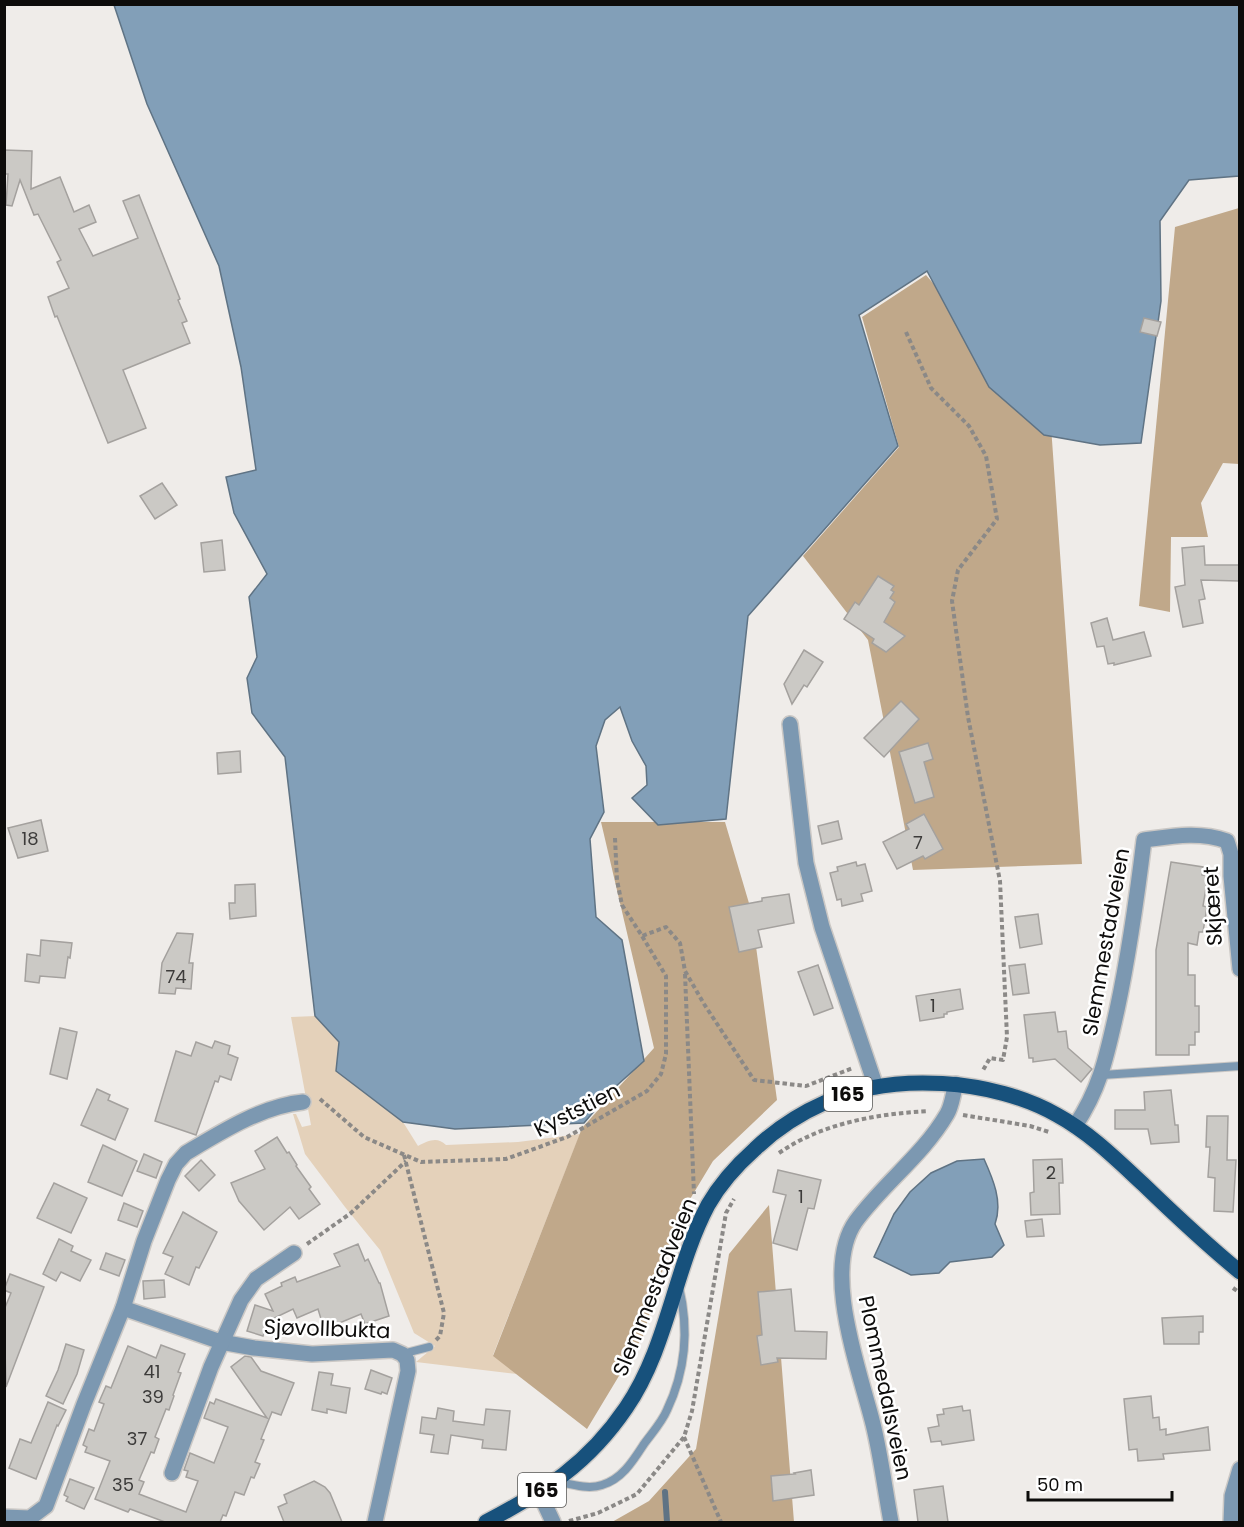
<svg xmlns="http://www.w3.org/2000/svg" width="1244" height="1527" viewBox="0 0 1244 1527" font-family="Poppins,sans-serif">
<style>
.green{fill:#e4d1ba}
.forest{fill:#c0a88a}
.water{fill:#829fb8;stroke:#5f7384;stroke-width:1.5}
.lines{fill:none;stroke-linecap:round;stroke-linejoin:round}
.stream{stroke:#5f7384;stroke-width:6}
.building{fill:#cbc9c5;stroke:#a4a19e;stroke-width:1.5}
.lane-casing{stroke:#cbc8c5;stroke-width:10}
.street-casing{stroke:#cbc8c5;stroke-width:18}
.primary-casing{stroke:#cbc8c5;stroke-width:18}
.path{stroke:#8b8987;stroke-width:4;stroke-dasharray:4.5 3;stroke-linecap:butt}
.lane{stroke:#7c98b1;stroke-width:8}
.street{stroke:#7c98b1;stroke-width:15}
.primary{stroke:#17517c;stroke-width:15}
.labels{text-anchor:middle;stroke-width:5;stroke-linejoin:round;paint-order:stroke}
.number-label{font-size:18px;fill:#3c3b3a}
.shield{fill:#fff;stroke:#565554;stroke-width:1.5}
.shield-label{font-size:20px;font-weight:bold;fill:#0d0c0b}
.street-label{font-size:21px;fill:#0d0c0b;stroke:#fff}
</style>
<rect width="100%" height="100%" fill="#efece9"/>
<path class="green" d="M316,1016L339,1042L336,1071L403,1122L418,1146C428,1141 437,1136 446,1145L518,1142L580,1134L493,1355L517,1374L416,1362L435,1346L414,1333L380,1250L345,1207L305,1154L293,1114H296L302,1127L311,1125L291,1017Z"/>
<g class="forest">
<polygon points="1239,208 1239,464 1223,463 1201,503 1208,537 1171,537 1170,612 1139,606 1175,227"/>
<polygon points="926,275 1043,411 1050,412 1082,864 913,870 868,640 803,556 899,447 862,317"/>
<polygon points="601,822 725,822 751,910 777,1100 713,1161 678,1219 643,1336 587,1429 493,1356 582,1128 654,1048"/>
<polygon points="769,1205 794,1522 612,1522 649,1501 696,1449 729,1254"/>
</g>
<g class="water">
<polygon points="114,5 1239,5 1239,176 1189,180 1160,221 1161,301 1141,443 1100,445 1044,435 989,387 927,271 859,315 898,446 748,616 726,819 658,825 632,798 647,785 646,766 632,741 620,707 605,720 596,746 604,812 590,839 596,917 622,940 644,1061 614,1088 584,1123 455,1129 403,1122 336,1071 339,1042 315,1016 285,757 252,713 247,678 257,657 249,597 267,574 234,513 226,477 256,470 241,367 219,266 147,104"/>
<path d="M984,1159C993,1179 1003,1202 995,1224L1004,1245L992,1257L950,1262L939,1273L911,1275L874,1257L894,1214L910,1192L931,1173L957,1161Z"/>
</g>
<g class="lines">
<polyline class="stream" points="665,1492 667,1522"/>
</g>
<g class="building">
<polygon points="4,150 32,151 31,189 60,177 74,212 89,205 96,222 79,229 93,256 138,238 123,201 139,195 180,299 178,300 187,321 182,323 190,343 123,370 146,428 108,443 57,316 55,317 48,297 69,288 57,262 61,260 38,214 34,215 20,180 12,206 6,205 8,174 4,174"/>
<polygon points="1144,318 1161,322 1157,336 1140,332"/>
<polygon points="162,483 177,505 155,519 140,496"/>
<polygon points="222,540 225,570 204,572 201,543"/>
<polygon points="1204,546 1205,565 1239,565 1239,581 1201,580 1205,599 1199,600 1203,623 1183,627 1175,587 1185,585 1182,548"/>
<polygon points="878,576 894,586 891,590 894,592 890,598 895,602 884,622 905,636 886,652 872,643 874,639 844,619 855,602 859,605"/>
<polygon points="1107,618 1113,640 1144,632 1151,656 1114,665 1114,663 1108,664 1104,646 1097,647 1091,623"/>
<polygon points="804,650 823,662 807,687 804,685 792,704 784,684"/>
<polygon points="901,701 919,719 884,757 864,738"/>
<polygon points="928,743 933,759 924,762 934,797 915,803 899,752"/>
<polygon points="240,751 241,772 218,774 217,753"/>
<polygon points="924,814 943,849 925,859 923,856 897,869 883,842 909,829 906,824"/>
<polygon points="41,820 48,851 18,858 8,828"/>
<polygon points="838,821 842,839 822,844 818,826"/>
<polygon points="856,862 857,866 865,864 872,891 861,894 863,901 842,906 841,899 837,900 830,873 838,871 837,867"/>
<polygon points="1171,862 1203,867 1202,875 1208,876 1203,906 1207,907 1203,932 1199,932 1197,945 1188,943 1188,975 1195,975 1195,1006 1199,1006 1199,1032 1195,1032 1195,1045 1189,1045 1189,1055 1156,1055 1156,950"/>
<polygon points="255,884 256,916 230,919 229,903 235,903 235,885"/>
<polygon points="789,894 794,923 758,930 762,947 739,952 729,907 762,901 762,898"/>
<polygon points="1038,914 1042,944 1020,948 1015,917"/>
<polygon points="177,933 193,934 189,963 193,963 191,989 176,988 175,994 159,993 162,963"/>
<polygon points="41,940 72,943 70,958 68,957 65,978 40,976 39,983 25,981 27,954 40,956"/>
<polygon points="1025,964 1029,993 1013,995 1009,966"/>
<polygon points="818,965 833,1008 814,1015 798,972"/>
<polygon points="960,989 963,1009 947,1012 947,1014 944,1014 944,1017 920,1021 916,996"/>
<polygon points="1055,1012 1058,1032 1066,1031 1068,1048 1092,1069 1081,1082 1055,1059 1033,1062 1033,1058 1029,1058 1024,1015"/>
<polygon points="60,1028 77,1032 67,1079 50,1074"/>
<polygon points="215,1041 230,1046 228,1054 238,1058 231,1080 220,1076 218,1082 215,1081 196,1135 155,1121 176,1051 191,1056 196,1042 212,1048"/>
<polygon points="97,1089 110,1095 108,1100 128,1109 115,1140 81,1125"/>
<polygon points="1171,1090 1175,1125 1178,1125 1179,1142 1151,1144 1148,1129 1115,1129 1115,1110 1145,1110 1144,1092"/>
<polygon points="1207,1116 1228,1116 1227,1160 1236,1160 1233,1212 1214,1211 1215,1178 1208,1177 1210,1147 1206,1147"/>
<polygon points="277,1137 287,1153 289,1152 297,1165 296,1166 311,1187 309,1189 320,1204 299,1219 290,1207 264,1230 239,1201 231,1183 265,1169 255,1151"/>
<polygon points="103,1145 137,1161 122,1196 88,1182"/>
<polygon points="144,1154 162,1162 156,1178 137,1171"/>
<polygon points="1062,1159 1063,1183 1059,1183 1060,1214 1031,1215 1030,1193 1034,1192 1033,1160"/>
<polygon points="201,1160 215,1175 199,1191 185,1176"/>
<polygon points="778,1170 821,1180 814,1209 808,1208 797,1250 773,1243 786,1195 773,1192"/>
<polygon points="54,1183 87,1198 71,1233 37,1218"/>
<polygon points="124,1203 143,1211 137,1227 118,1220"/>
<polygon points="183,1212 217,1232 199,1268 196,1267 189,1285 165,1274 173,1257 163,1253"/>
<polygon points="1042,1219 1044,1236 1027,1237 1025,1221"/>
<polygon points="59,1239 73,1246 71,1251 91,1260 80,1281 61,1272 56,1281 43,1274"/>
<polygon points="358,1244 365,1261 368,1259 379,1283 380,1283 389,1316 365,1324 361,1314 337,1324 321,1319 318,1309 297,1318 293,1309 268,1321 263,1336 247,1331 255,1305 273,1311 265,1294 282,1286 281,1283 295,1277 297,1282 340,1266 334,1254"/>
<polygon points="106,1253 125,1260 119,1276 100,1269"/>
<polygon points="10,1274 44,1287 6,1387 4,1310 11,1293 4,1290"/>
<polygon points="164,1280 165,1297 144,1299 143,1281"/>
<polygon points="791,1289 795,1331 827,1332 826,1359 777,1358 778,1362 761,1365 757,1336 762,1335 758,1292"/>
<polygon points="1203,1316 1203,1332 1199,1332 1199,1344 1164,1344 1162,1318"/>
<polygon points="66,1344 84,1350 77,1374 63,1404 46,1396 58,1370"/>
<polygon points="161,1345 185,1354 178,1372 181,1373 173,1395 174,1396 169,1410 166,1409 155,1437 159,1439 154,1453 151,1452 139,1480 144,1482 139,1494 186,1512 198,1481 186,1477 188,1471 184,1470 190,1453 214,1463 228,1427 204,1418 210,1402 214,1404 216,1399 267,1418 231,1367 245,1356 251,1357 261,1371 294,1383 281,1415 272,1412 261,1439 264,1440 255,1462 260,1464 254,1478 251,1477 244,1495 235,1492 226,1516 223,1515 220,1522 165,1522 130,1509 128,1512 95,1499 110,1461 85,1452 87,1447 83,1445 89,1429 94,1431 104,1404 99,1402 106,1386 111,1388 128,1346 156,1358"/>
<polygon points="371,1370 392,1378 387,1394 382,1392 381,1394 365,1389"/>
<polygon points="319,1372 333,1374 331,1385 350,1388 346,1413 327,1409 327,1413 312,1410"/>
<polygon points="1151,1396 1153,1418 1159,1417 1160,1430 1166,1429 1166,1435 1208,1427 1210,1450 1163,1454 1164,1459 1138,1461 1137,1449 1129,1450 1124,1399"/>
<polygon points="48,1402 66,1410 58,1426 57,1425 36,1479 9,1468 20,1439 31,1443"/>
<polygon points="962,1406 963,1411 970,1410 974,1440 942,1445 941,1441 931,1442 928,1428 939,1426 937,1415 944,1414 943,1409"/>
<polygon points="438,1408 454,1411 453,1421 484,1425 486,1409 510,1411 506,1450 482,1448 483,1440 451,1435 448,1454 431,1452 434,1435 420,1433 422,1417 436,1419"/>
<polygon points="811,1470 814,1495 773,1501 771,1476 795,1474 794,1473"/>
<polygon points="70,1479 94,1488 84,1509 66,1501 68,1497 64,1495"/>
<polygon points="314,1481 325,1487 330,1493 342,1522 284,1522 278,1507 287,1503 284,1495"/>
<polygon points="943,1486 948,1522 918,1522 914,1490"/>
</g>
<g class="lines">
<g class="lane-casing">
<g id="lane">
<polyline points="1102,1075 1240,1066"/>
<polyline points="402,1354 429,1347"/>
<path d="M556,1481C570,1484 588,1490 602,1485C622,1479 633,1461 644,1444C652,1433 662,1422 667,1410C686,1370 689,1329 679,1287"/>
</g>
</g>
<g class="street-casing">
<g id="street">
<polyline points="790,724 806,863 822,927 876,1087"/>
<path d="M1075,1126C1101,1087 1107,1054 1117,1010C1129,954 1137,897 1144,840C1173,836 1199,831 1227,841L1231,854V876L1240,969"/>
<polyline points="123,1308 221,1342 254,1348 312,1354 393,1350 402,1354 407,1360 408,1371 375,1522"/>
<polyline points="172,1473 211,1367 241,1300 256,1279 294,1253"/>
<polyline points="539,1492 553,1522"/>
<path d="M4,1517L30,1518L46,1506L84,1404L123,1308L144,1241L168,1180L176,1164L186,1153C221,1132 262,1106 303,1102"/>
<path d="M891,1522C885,1490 881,1456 873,1424C860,1371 821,1270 856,1221C884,1183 923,1155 947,1114C952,1106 953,1093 956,1084"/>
<polyline points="1231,1522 1232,1496 1240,1469"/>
</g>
</g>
<g class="primary-casing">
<path id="primary" d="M486,1522C545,1491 588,1464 626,1408C668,1347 674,1269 708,1205C720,1184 737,1165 755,1149C775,1130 799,1114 824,1103C892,1071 994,1079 1057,1115C1090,1133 1116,1159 1143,1184C1174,1214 1206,1244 1240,1272"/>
</g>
<g class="path">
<polyline points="906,332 931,388 969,426 986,456 997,519 958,570 952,601 968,717 1000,881 1007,1037 1003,1060 990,1058 982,1072"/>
<polyline points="615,838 617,880 622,905 642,936 666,927 680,943 685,971 704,1004 754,1080 806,1086 853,1068"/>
<polyline points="685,974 694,1194"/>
<polyline points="320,1099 364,1137 421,1162 506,1159 567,1137 647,1091 661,1074 666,1054 666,976 642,936"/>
<polyline points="963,1115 1030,1126 1049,1132"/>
<path d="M779,1153C822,1123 877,1114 928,1111"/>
<polyline points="404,1155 444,1313 440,1336 436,1340"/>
<polyline points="307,1244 351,1213 406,1161"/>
<polyline points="1233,1288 1240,1293"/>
<polyline points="684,1437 721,1522"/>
<polyline points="569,1521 598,1513 637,1494 684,1437 692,1411 726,1213 734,1199"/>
</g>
<use href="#lane" class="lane"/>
<use href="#street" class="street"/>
<use href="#primary" class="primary"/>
</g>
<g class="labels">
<g class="number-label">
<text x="30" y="845">18</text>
<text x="918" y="849">7</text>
<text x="176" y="983">74</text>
<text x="933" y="1012">1</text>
<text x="1051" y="1179">2</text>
<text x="801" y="1203">1</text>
<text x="152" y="1378">41</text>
<text x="153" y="1403">39</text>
<text x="137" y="1445">37</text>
<text x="123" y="1491">35</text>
</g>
<g class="shield">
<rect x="824" y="1077" width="48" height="34" rx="4.5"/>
<rect x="518" y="1473" width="48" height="34" rx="4.5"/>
</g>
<g class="shield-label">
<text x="848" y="1101">165</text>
<text x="542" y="1497">165</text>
</g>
<g class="street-label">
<text transform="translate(1213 906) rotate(-93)" y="7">Skjæret</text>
<text transform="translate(1106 942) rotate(-80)" y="7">Slemmestadveien</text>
<text transform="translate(577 1110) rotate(-27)" y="7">Kyststien</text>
<text transform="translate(655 1287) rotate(-68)" y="7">Slemmestadveien</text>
<text transform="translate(327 1329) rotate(2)" y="7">Sjøvollbukta</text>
<text transform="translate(885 1388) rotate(78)" y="7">Plommedalsveien</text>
</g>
</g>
<rect width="1244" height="1527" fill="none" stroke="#0d0c0b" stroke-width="12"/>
<path d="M1028 1491v9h144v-9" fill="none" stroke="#0d0c0b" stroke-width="3"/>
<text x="1037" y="1491" font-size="18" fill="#0d0c0b" stroke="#ffffff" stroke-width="4.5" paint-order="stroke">50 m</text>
</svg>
